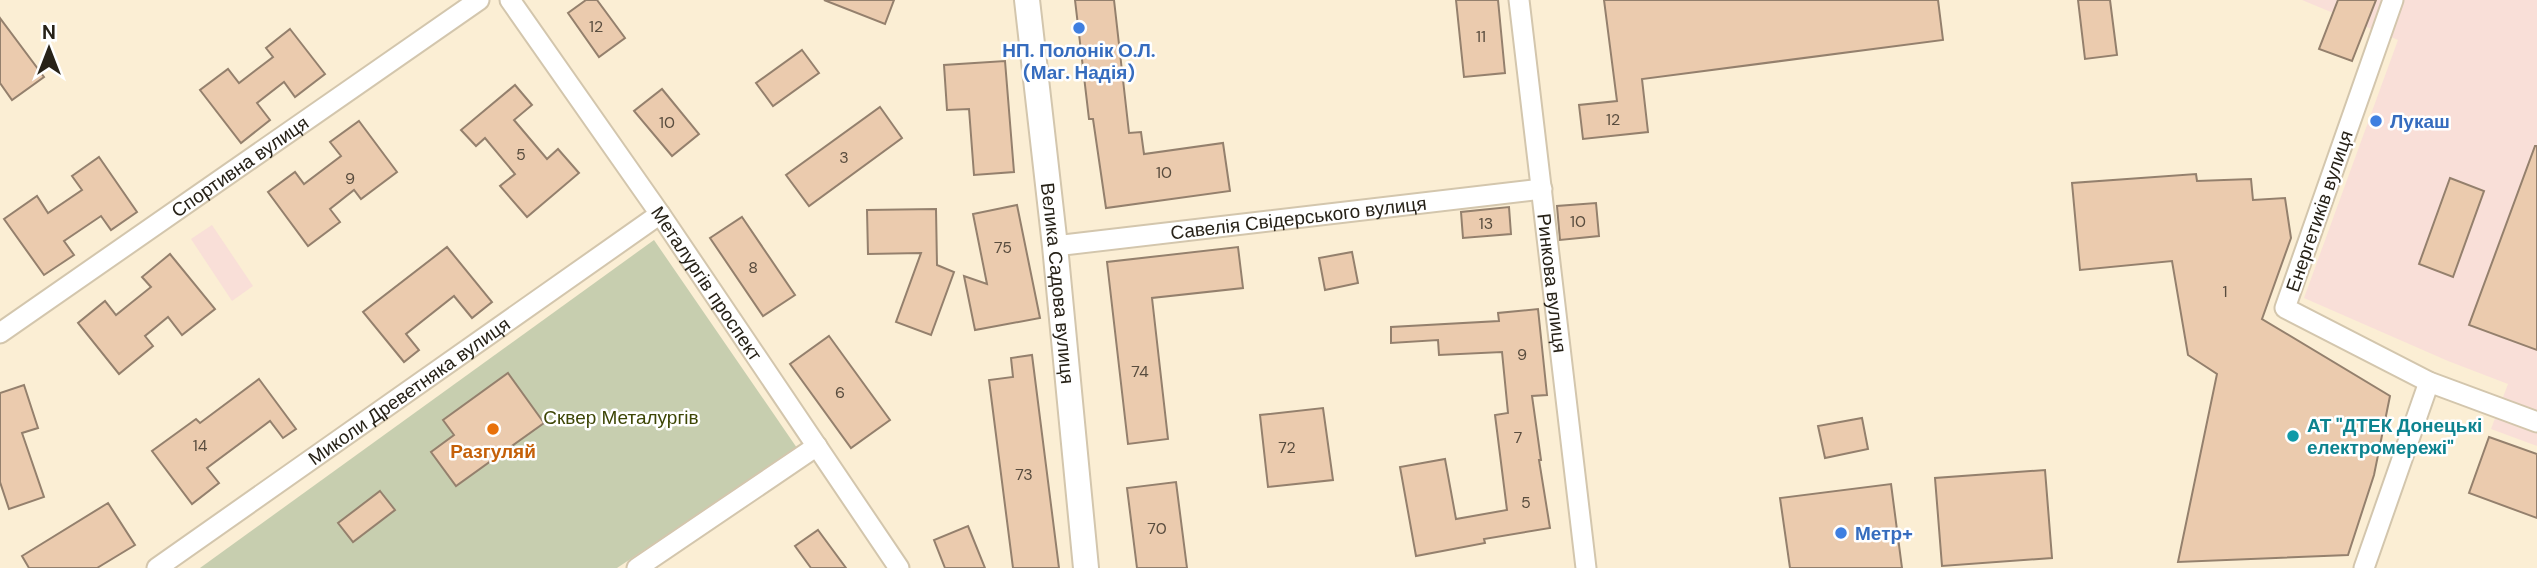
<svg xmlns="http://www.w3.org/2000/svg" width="2537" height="568" viewBox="0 0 2537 568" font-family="'DM Sans',sans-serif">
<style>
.industrial{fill:#f9dfd8}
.green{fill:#c7ceaf}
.building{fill:#ebcbae;stroke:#94806d;stroke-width:2}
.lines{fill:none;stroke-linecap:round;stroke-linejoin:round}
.minor-casing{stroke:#d3c6ad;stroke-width:23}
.tertiary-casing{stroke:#d3c6ad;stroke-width:28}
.minor{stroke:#fff;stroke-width:19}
.tertiary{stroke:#fff;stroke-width:24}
.shop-dot{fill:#3f7fe0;stroke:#fff;stroke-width:2.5}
.food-dot{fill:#e8710a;stroke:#fff;stroke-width:2.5}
.culture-dot{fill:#0f9aa8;stroke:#fff;stroke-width:2.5}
.labels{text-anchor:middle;stroke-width:5;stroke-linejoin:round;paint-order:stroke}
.number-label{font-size:16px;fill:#584c3e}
.shop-label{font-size:19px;font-weight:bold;fill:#366cbe;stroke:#fff;text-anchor:start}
.street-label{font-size:19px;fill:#272218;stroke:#fff}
.park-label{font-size:19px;fill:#3d4605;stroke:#fff}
.culture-label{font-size:19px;font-weight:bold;fill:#0d838f;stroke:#fff;text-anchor:start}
.food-label{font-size:19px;font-weight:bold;fill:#c56008;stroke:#fff}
</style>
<rect width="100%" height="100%" fill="#fbeed4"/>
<g class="industrial">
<polygon points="2302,0 2537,0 2537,446 2491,429 2508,384 2448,361 2304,298 2398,40"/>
<polygon points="212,225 253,286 232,301 191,239"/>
</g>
<polygon class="green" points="654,240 797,448 617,568 200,568"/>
<g class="building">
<polygon points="586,0 597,0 625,38 599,57 568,13"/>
<polygon points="824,0 894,0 885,24"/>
<polygon points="1075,0 1114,0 1129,133 1141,132 1144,154 1223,143 1230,191 1106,208 1093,119 1089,119"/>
<polygon points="1456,0 1498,0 1505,73 1464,77"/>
<polygon points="1604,0 1938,0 1943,40 1642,79 1648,132 1583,139 1579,105 1617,101"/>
<polygon points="2078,0 2110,0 2117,55 2085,59"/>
<polygon points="2338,0 2376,0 2352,61 2319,49"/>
<polygon points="0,18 44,77 12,100 0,83"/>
<polygon points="290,29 325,74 295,97 284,82 257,103 270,120 241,143 200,90 228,69 239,83 273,57 266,48"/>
<polygon points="802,50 819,73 773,106 756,83"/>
<polygon points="1005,61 1014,172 974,175 969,109 947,110 944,65"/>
<polygon points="515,85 532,105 514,120 547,159 558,149 579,173 527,217 500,186 515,174 485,138 476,146 461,130"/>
<polygon points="662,89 699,134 672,156 634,111"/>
<polygon points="880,107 902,138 809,206 786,175"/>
<polygon points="359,121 397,172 361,199 354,190 330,209 340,222 308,246 268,192 295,172 304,184 341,156 330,142"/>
<polygon points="2535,146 2537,146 2537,350 2469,325"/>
<polygon points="99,157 137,212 111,230 101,216 64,241 74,255 44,275 4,219 37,196 48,213 82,190 72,176"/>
<polygon points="2196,174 2197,181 2251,179 2253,200 2285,198 2291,238 2262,319 2390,396 2374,475 2348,555 2178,562 2217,374 2188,355 2172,261 2080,270 2072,183"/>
<polygon points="2450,178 2484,191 2453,277 2419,264"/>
<polygon points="1596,203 1599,236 1560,240 1557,206"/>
<polygon points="1017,205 1040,318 975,330 964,276 987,284 973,214"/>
<polygon points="1509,207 1511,234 1463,238 1461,212"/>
<polygon points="936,209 937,265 954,272 931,335 896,322 921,253 868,254 867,210"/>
<polygon points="742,217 795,295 763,316 710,238"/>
<polygon points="447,247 492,302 472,318 454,296 406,334 419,350 404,362 363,312"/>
<polygon points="1238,247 1243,288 1152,298 1168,439 1128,444 1107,262"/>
<polygon points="1352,252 1358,283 1325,290 1319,258"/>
<polygon points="170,254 215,309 182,335 168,317 145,336 153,346 119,374 78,323 105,301 116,315 151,287 142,277"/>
<polygon points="1538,309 1547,395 1532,396 1541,460 1539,460 1550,528 1484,539 1485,543 1416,556 1400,467 1445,459 1456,519 1507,510 1495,415 1508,413 1502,352 1439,355 1438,340 1391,343 1391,327 1499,321 1498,313"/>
<polygon points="829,336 890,420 851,448 790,364"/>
<polygon points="1032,355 1059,568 1013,568 989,380 1013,377 1011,358"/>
<polygon points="508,373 544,423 456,486 431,452 454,435 443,420"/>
<polygon points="259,379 296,429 283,438 270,421 207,468 219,483 192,504 152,451 196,419 200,423"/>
<polygon points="24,385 38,428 22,433 44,497 9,509 0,482 0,393"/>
<polygon points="1323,408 1333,480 1268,487 1260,415"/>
<polygon points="1862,418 1868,449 1825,458 1818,426"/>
<polygon points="2489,437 2537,454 2537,518 2469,493"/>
<polygon points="2045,470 2052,558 1942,566 1935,478"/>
<polygon points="1176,482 1187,568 1137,568 1127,488"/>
<polygon points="1891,484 1902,568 1790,568 1780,498"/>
<polygon points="380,491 395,510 353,542 338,523"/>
<polygon points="108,503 135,545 97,568 29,568 22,556"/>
<polygon points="968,526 985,568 945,568 934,540"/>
<polygon points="818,530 846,568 811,568 795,546"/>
</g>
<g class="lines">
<g class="minor-casing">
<g id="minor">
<path id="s1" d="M510,0L660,214L899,568"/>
<path id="s2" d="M1519,0L1586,568"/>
<polyline points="2393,0 2285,308 2429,382 2537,422"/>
<path id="s3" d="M1055,246L1542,189"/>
<path id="s4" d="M0,333L479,0"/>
<path id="s5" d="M157,568L660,214"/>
<polyline points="637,568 817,446"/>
<polyline points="2364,568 2429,382"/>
</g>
</g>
<g class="tertiary-casing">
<g id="tertiary">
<path id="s6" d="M1027,0L1055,246L1086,568"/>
</g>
</g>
<use href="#minor" class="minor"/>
<use href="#tertiary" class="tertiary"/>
</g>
<g class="shop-dot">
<circle cx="1079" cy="28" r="7"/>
<circle cx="2376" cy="121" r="7"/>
<circle cx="1841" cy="533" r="7"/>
</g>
<circle class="food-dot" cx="493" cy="429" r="7"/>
<circle class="culture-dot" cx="2293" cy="436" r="7"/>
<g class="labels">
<g class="number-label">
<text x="596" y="32">12</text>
<text x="1481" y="42">11</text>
<text x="1613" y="125">12</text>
<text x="667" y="128">10</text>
<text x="521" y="160">5</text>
<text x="844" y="163">3</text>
<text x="1164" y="178">10</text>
<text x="350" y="184">9</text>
<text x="1578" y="227">10</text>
<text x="1486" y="229">13</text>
<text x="1003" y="253">75</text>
<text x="753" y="273">8</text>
<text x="2225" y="297">1</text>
<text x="1522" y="360">9</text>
<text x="1140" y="377">74</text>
<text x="840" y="398">6</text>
<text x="1518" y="443">7</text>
<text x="200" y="451">14</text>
<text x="1287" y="453">72</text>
<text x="1024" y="480">73</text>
<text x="1526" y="508">5</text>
<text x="1157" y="534">70</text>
</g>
<g class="shop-label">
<text x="1079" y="57" text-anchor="middle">НП. Полонік О.Л.<tspan x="1079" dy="22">(Маг. Надія)</tspan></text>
<text x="2390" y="128">Лукаш</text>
<text x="1855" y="540">Метр+</text>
</g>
<g class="street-label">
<text dy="7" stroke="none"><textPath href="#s4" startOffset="292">Спортивна вулиця</textPath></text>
<text transform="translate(2319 211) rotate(-71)" y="7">Енергетиків вулиця</text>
<text dy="7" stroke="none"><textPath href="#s3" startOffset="245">Савелія Свідерського вулиця</textPath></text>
<text dy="7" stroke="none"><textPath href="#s1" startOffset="345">Металургів проспект</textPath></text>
<text dy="7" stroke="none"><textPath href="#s6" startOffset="285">Велика Садова вулиця</textPath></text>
<text dy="7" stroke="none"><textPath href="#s2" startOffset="285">Ринкова вулиця</textPath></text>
<text dy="7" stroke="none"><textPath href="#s5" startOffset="308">Миколи Древетняка вулиця</textPath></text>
</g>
<g class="park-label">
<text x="621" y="424">Сквер Металургів</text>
</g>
<g class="culture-label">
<text x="2307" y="432">АТ "ДТЕК Донецькі<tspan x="2307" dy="22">електромережі"</tspan></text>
</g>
<g class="food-label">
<text x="493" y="458">Разгуляй</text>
</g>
</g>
<g transform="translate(49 49)" stroke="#ffffff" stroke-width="5" paint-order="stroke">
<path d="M0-5L12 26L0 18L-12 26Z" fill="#272218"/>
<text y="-10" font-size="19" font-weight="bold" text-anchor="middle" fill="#272218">N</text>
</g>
</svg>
